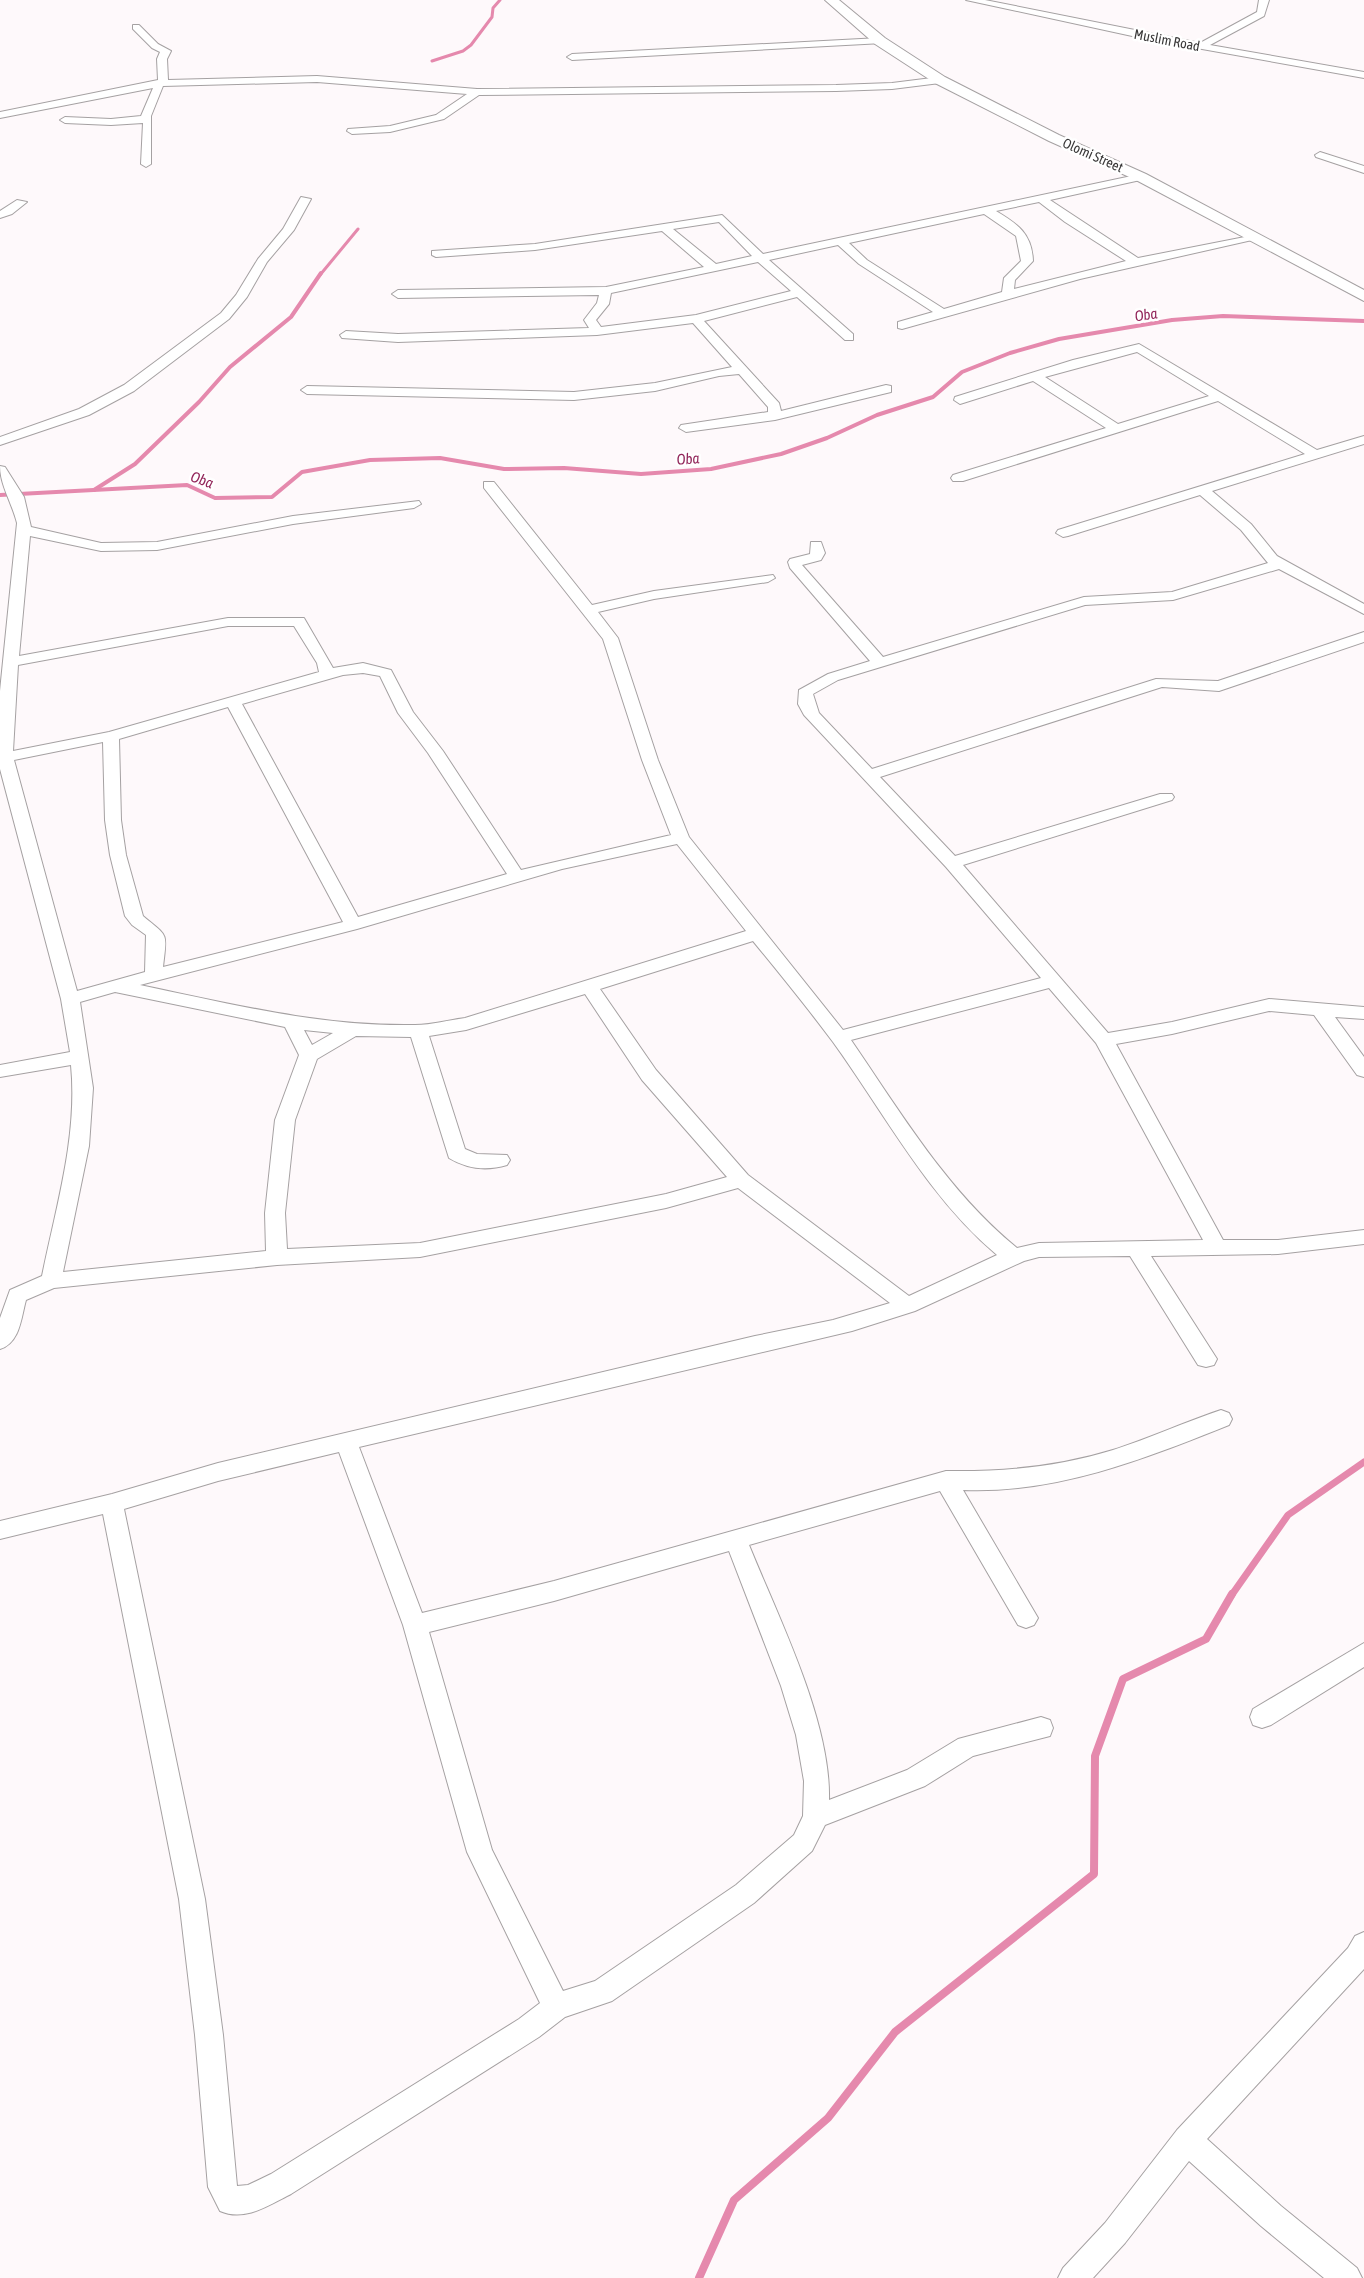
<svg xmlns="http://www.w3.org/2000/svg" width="1364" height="2278" viewBox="0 0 1364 2278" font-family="'Asap Condensed',sans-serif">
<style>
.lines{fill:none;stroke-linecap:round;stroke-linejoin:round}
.stream-far3{stroke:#e589ad;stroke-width:3}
.stream-far2{stroke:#e589ad;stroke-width:4}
.stream-far1{stroke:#e589ad;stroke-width:7}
.stream{stroke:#e589ad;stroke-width:8}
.minor-casing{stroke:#a5a1a2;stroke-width:2}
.major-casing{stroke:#a5a1a2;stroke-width:2}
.minor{fill:#fff;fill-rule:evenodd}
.major{fill:#fff;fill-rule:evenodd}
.labels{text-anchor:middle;stroke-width:5;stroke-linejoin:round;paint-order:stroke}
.far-street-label{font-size:14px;fill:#393838;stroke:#fff}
.far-water-label{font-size:15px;font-style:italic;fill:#92265a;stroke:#fff}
</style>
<rect width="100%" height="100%" fill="#fef9fb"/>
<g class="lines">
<g class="stream-far3">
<polyline points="432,61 463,51 471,45 492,17 493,8 500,0"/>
<polyline points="320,275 358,229"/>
</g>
<g class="stream-far2">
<polyline points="94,490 135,464 199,402 230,367 291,317 321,273"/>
<polyline points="0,495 187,485 215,498 272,497 302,472 370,460 440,458 504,469 564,468 641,474 711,469 781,454 827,438 877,415 933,397 962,372 1010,353 1059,339 1172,320 1223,316 1364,321"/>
</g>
<polyline class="stream-far1" points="1231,1596 1288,1515 1364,1462"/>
<polyline class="stream" points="699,2278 734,2200 828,2118 895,2032 1094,1874 1095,1756 1123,1679 1206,1639 1232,1594"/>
<g class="minor-casing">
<g id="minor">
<polygon points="966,0 985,0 1200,43 1257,12 1259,0 1269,0 1264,16 1210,45 1364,72 1364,78 1146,39"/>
<polygon points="133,25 139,25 158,44 171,51 167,59 168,80 317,76 477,89 836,85 892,83 940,77 945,80 940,83 892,89 836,91 479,95 444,119 390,132 352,134 347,131 348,129 390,126 436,115 467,94 317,82 163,86 151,116 151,164 146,167 141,164 143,123 111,125 65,123 60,120 65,117 111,119 141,116 153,88 0,118 0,112 158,80 157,59 160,52 152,48 133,29"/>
<polygon points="880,38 883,39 883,43 572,60 567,57 572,54"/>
<polygon points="1320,152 1364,166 1364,173 1316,157 1315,155"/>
<path d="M1141,174L1147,177L1145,179L1050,200L1138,258L1255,235L1261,238L1080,279L902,329L898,328V322L933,312L859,264L838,245L769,260L853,334V340H845L797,297L704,321L779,403L781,411L886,385L891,386V392L775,420L686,432L679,428L681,425L768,412V407L739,374L719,376L655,391L574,400L307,394L301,390L307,386L574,392L655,383L732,367L693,323L597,335L398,342L342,338L340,335L346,331L398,334L589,328L584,320L597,303L599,295L398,298L392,294L398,290L606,287L704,267L662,231L535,250L436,257L432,255V251L535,244L722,215L763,254ZM1039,202L1065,222L1126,261L1014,289L1015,280L1033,261C1032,234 1018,224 996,211ZM984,214L1016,236L1021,261L1004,278L1002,292L944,309L867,260L849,243ZM719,222L752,256L716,264L673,229ZM758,262L791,291L696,315L601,327L596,320L609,304L611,293Z"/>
<polygon points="301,197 311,199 294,230 267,262 247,297 229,319 134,391 89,415 0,445 0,437 79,409 124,385 221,313 236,295 258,259 283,229"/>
<polygon points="17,200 27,202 12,214 0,218 0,211"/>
<path d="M1139,344L1317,450L1364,436V444L1212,491L1251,524L1277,556L1364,604V614L1279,569L1173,600L1085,605L838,680L813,694L819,713L872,769L1156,679L1218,681L1364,632V642L1219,691L1162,687L880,777L955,856L1160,794H1172L1174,797L1172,800L963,865L1108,1033L1172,1022L1269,999L1364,1007V1019L1335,1017L1364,1057V1077L1357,1075L1314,1015L1269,1011L1172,1034L1116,1044L1223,1240H1278L1364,1230V1244L1278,1254L1151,1256L1217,1359L1214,1365L1206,1367L1198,1365L1130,1256L1039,1257L1024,1261L915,1311L852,1331L359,1447L422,1613L554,1581L946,1471C1004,1472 1058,1467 1113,1450C1150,1438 1185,1422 1221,1410L1229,1413L1232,1419L1229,1425C1144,1459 1056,1494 963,1490L1038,1618L1034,1625L1026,1628L1018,1625L940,1491L749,1545C779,1619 831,1721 829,1800L907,1770L958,1739L1041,1717L1050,1720L1053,1728L1050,1736L973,1756L925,1786L825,1825L812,1851L754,1903L612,2001L565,2017L539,2037L291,2194C269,2205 245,2222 220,2211L208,2187L195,2035L179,1899L103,1514L0,1539V1521L112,1494L218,1463L755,1336L833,1320L890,1303L738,1188L666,1208L420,1257L277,1265L54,1288L26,1300C21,1318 20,1343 0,1349V1318L10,1290L42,1276C56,1207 78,1136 71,1065L0,1077V1065L70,1052L61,999L0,769V691L17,523C12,503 0,485 0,466L5,467L24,497L31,527L101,543L157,542L293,516L419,501L421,504L414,508L293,524L157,550L101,551L30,536L19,656L228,618H304L333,668L363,663L391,670L413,712L443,751L521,870L671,835L642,760L603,639L484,488V482H494L592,605L654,591L773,575L775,578L768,582L654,599L598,612L618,638L658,760L689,837L843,1030L1041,978L946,867L804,715L798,704L799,690L828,674L870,661L790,568L788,562L790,559L810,554L811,542H821L825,553L821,560L802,565L883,657L1084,597L1172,592L1268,563L1241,530L1200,495L1068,536L1063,537L1056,533L1058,530L1305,454L1218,401L963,481H953L951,478L953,475L1106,428L1033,381L960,404L954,400L955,397L1073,360ZM1137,352L1209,396L1118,424L1045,377ZM228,626H294L317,663L319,672L109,732L13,751L18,665ZM363,673L380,676L398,713L428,753L507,874L358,917L242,704L343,675ZM228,707L343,922L163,967C167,931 169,938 143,916L126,855L121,820L119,739ZM103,742L105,820L110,855L125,916L132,925L146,935L145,972L77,991L14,760ZM677,844L746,931L465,1018C449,1020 432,1025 415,1025C322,1027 231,1004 140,985L357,929L562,869ZM753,941C780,974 807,1007 833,1042C885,1114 928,1197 997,1255L909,1296L748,1175L656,1070L600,989ZM1049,988L1096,1043L1203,1240L1039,1243L1017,1248C948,1192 901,1113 851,1040ZM115,992L285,1027L299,1055L275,1120L265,1213L266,1251L63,1272L89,1146L93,1088L80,1002ZM585,994L642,1080L727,1177L666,1194L420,1243L287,1249L285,1213L295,1120L317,1059L356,1036L411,1037L449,1158C467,1169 487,1171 507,1165L510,1160L507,1155L477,1154L465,1149L429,1036L466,1030ZM304,1030L333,1033L312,1045ZM339,1452L403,1625L467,1852L540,2003L519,2019L271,2174L248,2185L237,2186L223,2035L205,1899L124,1509L218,1481ZM729,1551L781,1686L796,1735L804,1781L803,1816L794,1835L736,1885L595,1981L563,1991L492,1850L429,1632L554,1601Z"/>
<polygon points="1364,1643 1364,1667 1271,1725 1262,1728 1253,1725 1250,1717 1253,1709"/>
<polygon points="1364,1932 1364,1969 1207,2139 1281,2206 1357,2268 1362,2278 1324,2278 1261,2226 1189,2161 1125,2243 1093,2278 1058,2278 1063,2268 1105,2223 1177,2130 1348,1948 1355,1936"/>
</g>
</g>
<g class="major-casing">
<polygon id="major" points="825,0 839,0 885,38 945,77 1059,135 1146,174 1364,290 1364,301 1136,180 1049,141 935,83 875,44"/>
</g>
<use href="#minor" class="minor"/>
<use href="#major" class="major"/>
</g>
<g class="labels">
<g class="far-street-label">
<text transform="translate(1167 40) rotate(11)" y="5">Muslim Road</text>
<text transform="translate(1093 155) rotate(24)" y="5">Olomi Street</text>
</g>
<g class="far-water-label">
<text transform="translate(1146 315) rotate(-8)" y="5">Oba</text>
<text transform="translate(688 459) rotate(-4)" y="5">Oba</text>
<text transform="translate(202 480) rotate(20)" y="5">Oba</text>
</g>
</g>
</svg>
